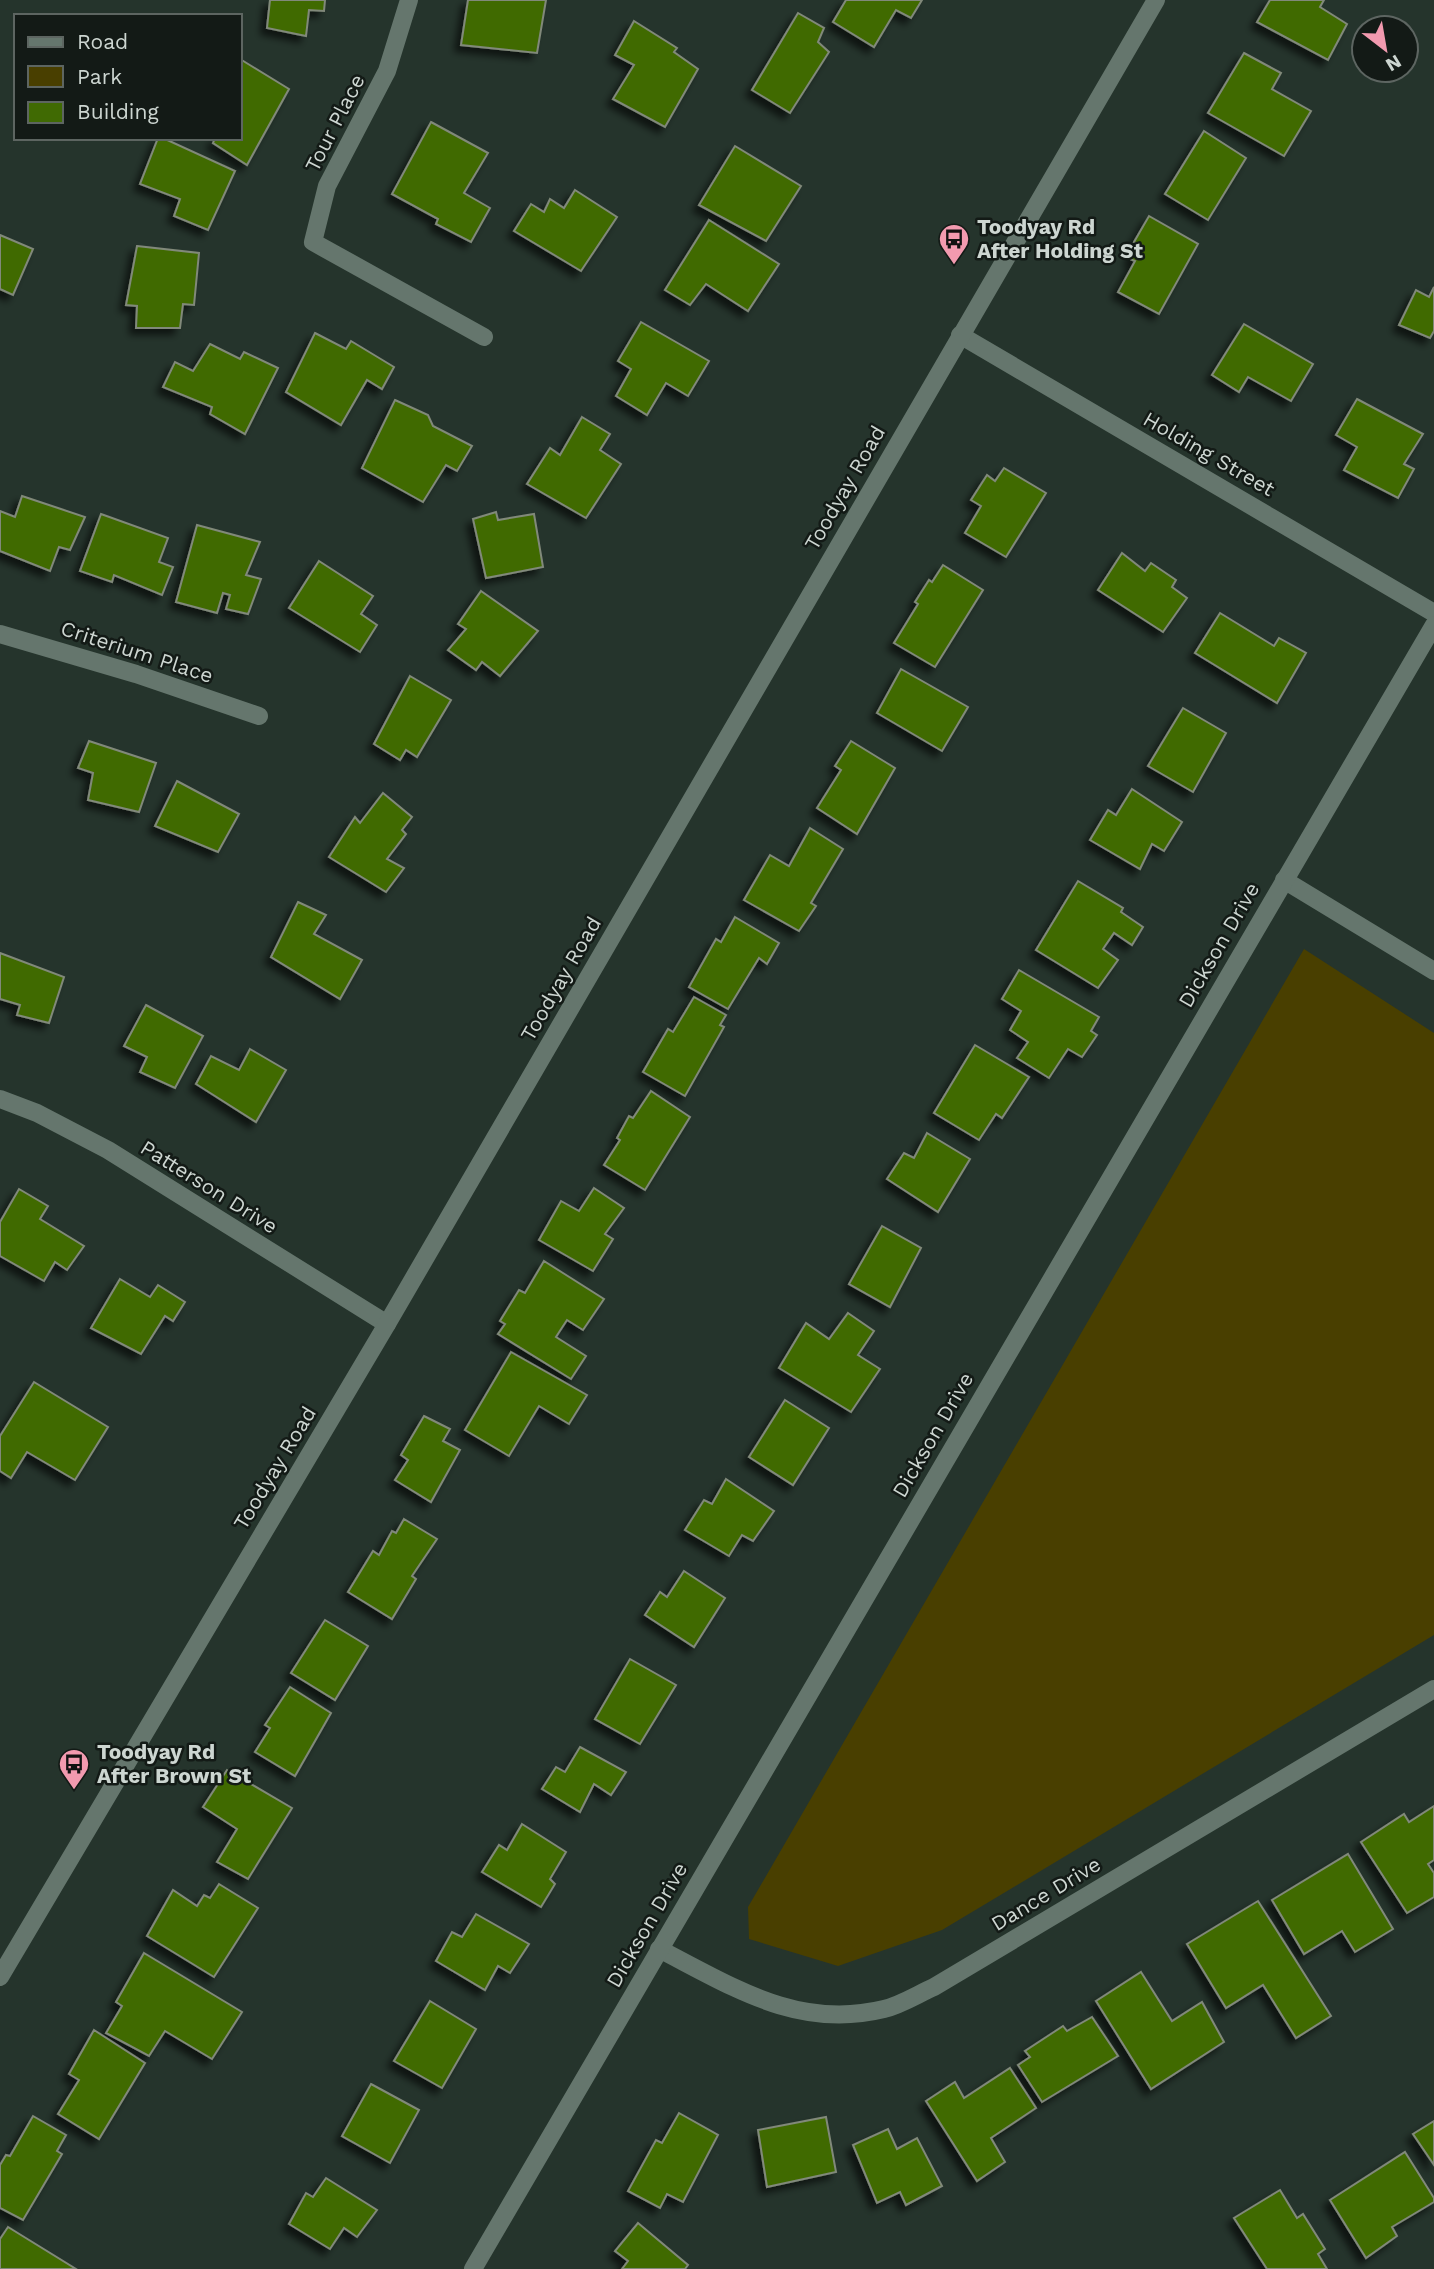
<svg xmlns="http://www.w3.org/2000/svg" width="1434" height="2269" viewBox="0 0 1434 2269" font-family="'Work Sans',sans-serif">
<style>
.green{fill:#493f00}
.building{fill:#406a03;stroke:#81897a;stroke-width:2;filter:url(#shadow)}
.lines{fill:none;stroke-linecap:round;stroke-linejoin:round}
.street{stroke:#65766d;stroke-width:18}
.secondary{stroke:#65766d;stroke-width:18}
.labels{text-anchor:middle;stroke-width:5;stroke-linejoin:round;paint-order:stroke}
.street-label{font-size:21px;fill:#cdd6d1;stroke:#131a16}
.poi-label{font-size:21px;font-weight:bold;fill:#cdd6d1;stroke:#131a16;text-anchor:start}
</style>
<defs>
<filter id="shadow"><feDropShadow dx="-6" dy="6" stdDeviation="3.5" flood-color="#0009"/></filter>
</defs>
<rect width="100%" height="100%" fill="#25342c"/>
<polygon class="green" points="1304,949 1434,1033 1434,1635 942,1930 838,1966 749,1939 748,1907"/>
<g class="building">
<polygon points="270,0 325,0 324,11 309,10 306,36 267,28"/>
<polygon points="468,0 546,0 537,53 461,45"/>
<polygon points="846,0 922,0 911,18 896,10 874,47 833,22"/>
<polygon points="1270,0 1324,0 1320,7 1347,24 1328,60 1257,22"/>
<polygon points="798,13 824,28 818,42 829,52 790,113 752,90"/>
<polygon points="634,21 677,48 674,52 698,69 665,127 613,99 634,65 615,55"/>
<polygon points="1244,53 1281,73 1272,89 1311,111 1284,156 1208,113"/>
<polygon points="240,59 289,89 247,165 213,143 215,138 240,138"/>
<polygon points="431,122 488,153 464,193 490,208 471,242 436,224 438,219 392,194"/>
<polygon points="1204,131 1246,158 1208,220 1165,194"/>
<polygon points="158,138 163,138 235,171 208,230 174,216 180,199 140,184"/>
<polygon points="735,146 801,186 766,241 699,205"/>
<polygon points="575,190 617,217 581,271 514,231 531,204 544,212 550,199 564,208"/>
<polygon points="1149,216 1198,244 1159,314 1118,292 1135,261 1130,259 1138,245 1134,242"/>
<polygon points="709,220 779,264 748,311 706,284 690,305 665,290"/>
<polygon points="0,235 33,249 13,295 0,289"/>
<polygon points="137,246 199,253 194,305 183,304 180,328 136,328 137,306 126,305"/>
<polygon points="1434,287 1434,331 1430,338 1399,325 1416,290 1429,297"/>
<polygon points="641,322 709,361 688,396 666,383 647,415 616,396 631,369 618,361"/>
<polygon points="1244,324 1313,364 1291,401 1248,377 1239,392 1212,375"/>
<polygon points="315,333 346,349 351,341 394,367 382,389 367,380 341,425 286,392"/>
<polygon points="210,344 240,359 244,352 278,368 245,434 210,414 212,407 163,387 175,362 193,371"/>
<polygon points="1357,399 1423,434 1404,464 1414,469 1398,498 1344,470 1357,447 1336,435"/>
<polygon points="395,400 428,415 433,426 472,446 457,471 446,465 423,502 362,468"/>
<polygon points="582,417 610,434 600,450 621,464 586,518 527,484 550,448 560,455"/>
<polygon points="1004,468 1046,493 1006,557 965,533 981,506 971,500 987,475 995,481"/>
<polygon points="22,496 85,517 70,550 59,547 50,571 0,551 0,511 15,517"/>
<polygon points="496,512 498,520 534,514 543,567 486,578 473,519"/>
<polygon points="101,514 168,538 159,562 173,567 162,595 114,575 112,582 80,571"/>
<polygon points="197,525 260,542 246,575 261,579 248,614 226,609 230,595 223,593 217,613 176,602"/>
<polygon points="1122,553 1145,571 1151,563 1176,580 1172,587 1187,598 1163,632 1098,590"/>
<polygon points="319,561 373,596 361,614 377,625 360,652 289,608"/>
<polygon points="943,565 983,590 935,667 894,643 918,604 915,602 929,580 932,582"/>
<polygon points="481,591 538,631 500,676 482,662 476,670 448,650 466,629 458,624"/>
<polygon points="1220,613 1274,646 1279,638 1306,653 1277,703 1195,653"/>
<polygon points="901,669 968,707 942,751 877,713"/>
<polygon points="410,676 451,700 417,757 406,750 400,760 374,744"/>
<polygon points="1183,708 1226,733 1193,792 1148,766"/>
<polygon points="89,741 156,763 139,812 88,800 93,773 78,768"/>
<polygon points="851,741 895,768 857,834 817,808 841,770 835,766"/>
<polygon points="177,781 239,814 218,852 155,826"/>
<polygon points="1132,789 1182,822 1164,851 1152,844 1140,869 1090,840 1108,810 1116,815"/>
<polygon points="383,793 412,817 402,830 406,834 387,859 404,868 386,892 329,857 355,817 360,823"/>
<polygon points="810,828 843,849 811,903 816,906 799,931 744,900 770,855 789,866"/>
<polygon points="1078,881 1123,908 1121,912 1143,927 1132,945 1114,933 1103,949 1118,960 1098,988 1036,950"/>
<polygon points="298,902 326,915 314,934 362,960 340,999 271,957"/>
<polygon points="735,917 779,943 767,964 759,958 728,1009 689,987 716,939 721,942"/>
<polygon points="0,953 64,977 49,1023 17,1015 20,1005 0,999"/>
<polygon points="1019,970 1099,1017 1091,1031 1097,1035 1082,1057 1068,1049 1049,1078 1017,1058 1028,1042 1010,1030 1021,1011 1002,999"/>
<polygon points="694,997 726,1015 720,1025 724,1027 685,1096 643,1072 668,1029 673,1032"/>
<polygon points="146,1005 203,1036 175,1088 140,1072 147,1057 124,1046"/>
<polygon points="975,1045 1029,1077 1002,1118 996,1114 979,1140 934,1113"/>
<polygon points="250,1049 286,1070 256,1122 196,1084 211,1056 239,1070"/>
<polygon points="651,1091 690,1117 645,1190 604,1165 620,1140 617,1138 629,1116 633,1118"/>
<polygon points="927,1133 970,1159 938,1212 887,1179 904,1153 914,1158"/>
<polygon points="594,1188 624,1208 605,1234 613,1239 593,1271 539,1240 561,1201 579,1211"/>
<polygon points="19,1189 48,1206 40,1219 84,1246 67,1270 55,1262 44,1281 0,1256 0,1222"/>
<polygon points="882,1226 921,1248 890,1307 849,1284"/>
<polygon points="544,1261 604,1299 583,1330 567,1320 556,1337 586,1356 571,1379 498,1334 505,1324 500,1321 519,1290 525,1293"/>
<polygon points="120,1279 150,1297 158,1285 185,1302 173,1321 165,1316 141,1354 91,1328"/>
<polygon points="848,1313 874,1331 858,1355 880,1369 851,1412 779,1368 806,1323 829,1339"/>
<polygon points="511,1352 587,1395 569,1424 539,1406 509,1456 465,1430"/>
<polygon points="34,1382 108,1427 75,1480 27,1452 11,1478 0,1471 0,1436"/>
<polygon points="785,1400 829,1428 793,1485 749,1457"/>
<polygon points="424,1416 450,1429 443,1441 460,1450 431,1502 395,1480 408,1460 401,1455"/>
<polygon points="726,1479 774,1511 753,1541 742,1535 729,1556 685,1530 704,1500 712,1504"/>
<polygon points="404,1519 437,1539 412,1576 416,1579 392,1619 348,1592 373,1551 379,1555 392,1531 396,1533"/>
<polygon points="684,1571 725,1598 694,1647 645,1615 660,1592 667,1597"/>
<polygon points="325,1620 368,1646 335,1700 291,1673"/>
<polygon points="630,1659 676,1685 640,1744 595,1719"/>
<polygon points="290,1687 331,1713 295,1776 255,1752 270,1728 265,1725"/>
<polygon points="580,1747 626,1772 611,1795 594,1784 580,1812 542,1789 556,1767 565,1772"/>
<polygon points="227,1770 292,1808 248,1879 217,1862 237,1829 203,1807"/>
<polygon points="1434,1806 1434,1860 1428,1864 1434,1873 1434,1897 1407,1913 1361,1842 1404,1814 1409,1822"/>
<polygon points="522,1824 566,1852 550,1879 555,1884 541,1907 482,1872 499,1845 507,1850"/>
<polygon points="1348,1854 1393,1929 1355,1952 1342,1931 1304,1954 1272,1900"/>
<polygon points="219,1884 258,1908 214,1977 147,1936 173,1890 197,1906 204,1895 210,1898"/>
<polygon points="1258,1901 1331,2016 1296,2038 1263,1985 1226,2008 1187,1944"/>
<polygon points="476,1914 529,1944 510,1973 498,1966 485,1990 436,1961 452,1932 462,1937"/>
<polygon points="144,1953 242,2012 212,2059 165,2031 149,2056 106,2033 122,2006 116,2002"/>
<polygon points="1141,1972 1172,2021 1202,2002 1224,2042 1151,2089 1096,2001"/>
<polygon points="430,2001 476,2029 442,2088 394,2061"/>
<polygon points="1092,2017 1118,2056 1042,2102 1018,2065 1030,2057 1025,2051 1063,2026 1067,2031"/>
<polygon points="94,2030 145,2063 99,2139 58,2114 79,2080 69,2074"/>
<polygon points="1010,2068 1036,2108 991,2138 1005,2162 977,2181 926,2101 955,2082 964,2098"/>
<polygon points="371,2084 419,2110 390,2163 342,2136"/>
<polygon points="679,2113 718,2135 683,2202 667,2194 660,2208 628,2191 656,2140 662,2143"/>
<polygon points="33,2116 66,2135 57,2151 62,2154 23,2220 0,2208 0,2165 6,2155 10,2156"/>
<polygon points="826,2117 836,2172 767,2187 758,2130"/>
<polygon points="1434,2121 1434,2165 1413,2134"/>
<polygon points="888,2129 897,2149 917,2138 942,2186 906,2205 900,2192 877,2203 853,2145"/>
<polygon points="1405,2152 1434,2198 1434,2202 1392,2227 1397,2236 1366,2258 1330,2200"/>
<polygon points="326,2178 377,2210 357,2237 344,2228 330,2249 289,2224 306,2193 313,2197"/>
<polygon points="1280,2190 1297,2218 1303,2214 1325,2249 1318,2254 1327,2269 1267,2269 1234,2218"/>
<polygon points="638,2223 688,2265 685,2269 622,2269 628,2261 615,2251"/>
<polygon points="8,2227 76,2269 0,2269 0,2239"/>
</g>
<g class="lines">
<g class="street">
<polyline points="409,0 387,71 327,186 313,242 484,337"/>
<polyline points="960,335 1434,613"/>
<polyline points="0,634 136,674 259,716"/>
<polyline points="1284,880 1434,971"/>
<path d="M659,1949C733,1987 798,2030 884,2009C901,2005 918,1994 934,1987L1434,1689"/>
<polyline points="473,2269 1434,625"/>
</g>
<g class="secondary">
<polyline points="0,1099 37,1113 108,1150 387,1324"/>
<polyline points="0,1977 387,1324 1156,0"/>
</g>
</g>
<defs>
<g id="bus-pin" transform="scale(1.575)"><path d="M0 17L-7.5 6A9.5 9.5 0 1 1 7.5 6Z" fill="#f29aaf" stroke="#131a16"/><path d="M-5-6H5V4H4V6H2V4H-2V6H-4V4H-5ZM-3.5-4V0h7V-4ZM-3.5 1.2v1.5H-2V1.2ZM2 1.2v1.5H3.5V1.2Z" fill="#111"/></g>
</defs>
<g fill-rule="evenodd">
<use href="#bus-pin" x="954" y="239"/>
<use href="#bus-pin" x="74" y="1764"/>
</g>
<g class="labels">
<g class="street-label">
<text transform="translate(335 123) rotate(-63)" y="7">Tour Place</text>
<text transform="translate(1209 454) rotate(30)" y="7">Holding Street</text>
<text transform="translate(845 488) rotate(-60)" y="7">Toodyay Road</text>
<text transform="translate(137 652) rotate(18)" y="7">Criterium Place</text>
<text transform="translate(1219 945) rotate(-60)" y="7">Dickson Drive</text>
<text transform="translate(561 979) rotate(-60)" y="7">Toodyay Road</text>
<text transform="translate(209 1187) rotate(32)" y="7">Patterson Drive</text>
<text transform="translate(933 1435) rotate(-60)" y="7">Dickson Drive</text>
<text transform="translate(275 1468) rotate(-59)" y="7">Toodyay Road</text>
<text transform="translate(1046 1894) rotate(-31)" y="7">Dance Drive</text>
<text transform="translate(647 1925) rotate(-60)" y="7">Dickson Drive</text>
</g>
<g class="poi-label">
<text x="977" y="234">Toodyay Rd<tspan x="977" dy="24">After Holding St</tspan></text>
<text x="97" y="1759">Toodyay Rd<tspan x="97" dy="24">After Brown St</tspan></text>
</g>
</g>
<rect x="14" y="14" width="228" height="126" fill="#131a16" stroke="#5d6561" stroke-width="2"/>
<rect x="28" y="37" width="35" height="10" fill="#65766d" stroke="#5d6561" stroke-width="2"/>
<text x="77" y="49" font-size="21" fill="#cdd6d1">Road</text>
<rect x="28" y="66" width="35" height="21" fill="#493f00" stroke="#5d6561" stroke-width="2"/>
<text x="77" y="84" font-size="21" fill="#cdd6d1">Park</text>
<rect x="28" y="102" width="35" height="21" fill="#406a03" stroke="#5d6561" stroke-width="2"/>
<text x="77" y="119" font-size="21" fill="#cdd6d1">Building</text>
<g transform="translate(1385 49) rotate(149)"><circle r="33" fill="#131a16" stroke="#5d6561" stroke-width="2"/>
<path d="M0-5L12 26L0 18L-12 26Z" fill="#f29aaf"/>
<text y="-10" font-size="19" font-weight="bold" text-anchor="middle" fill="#cdd6d1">N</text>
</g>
</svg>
